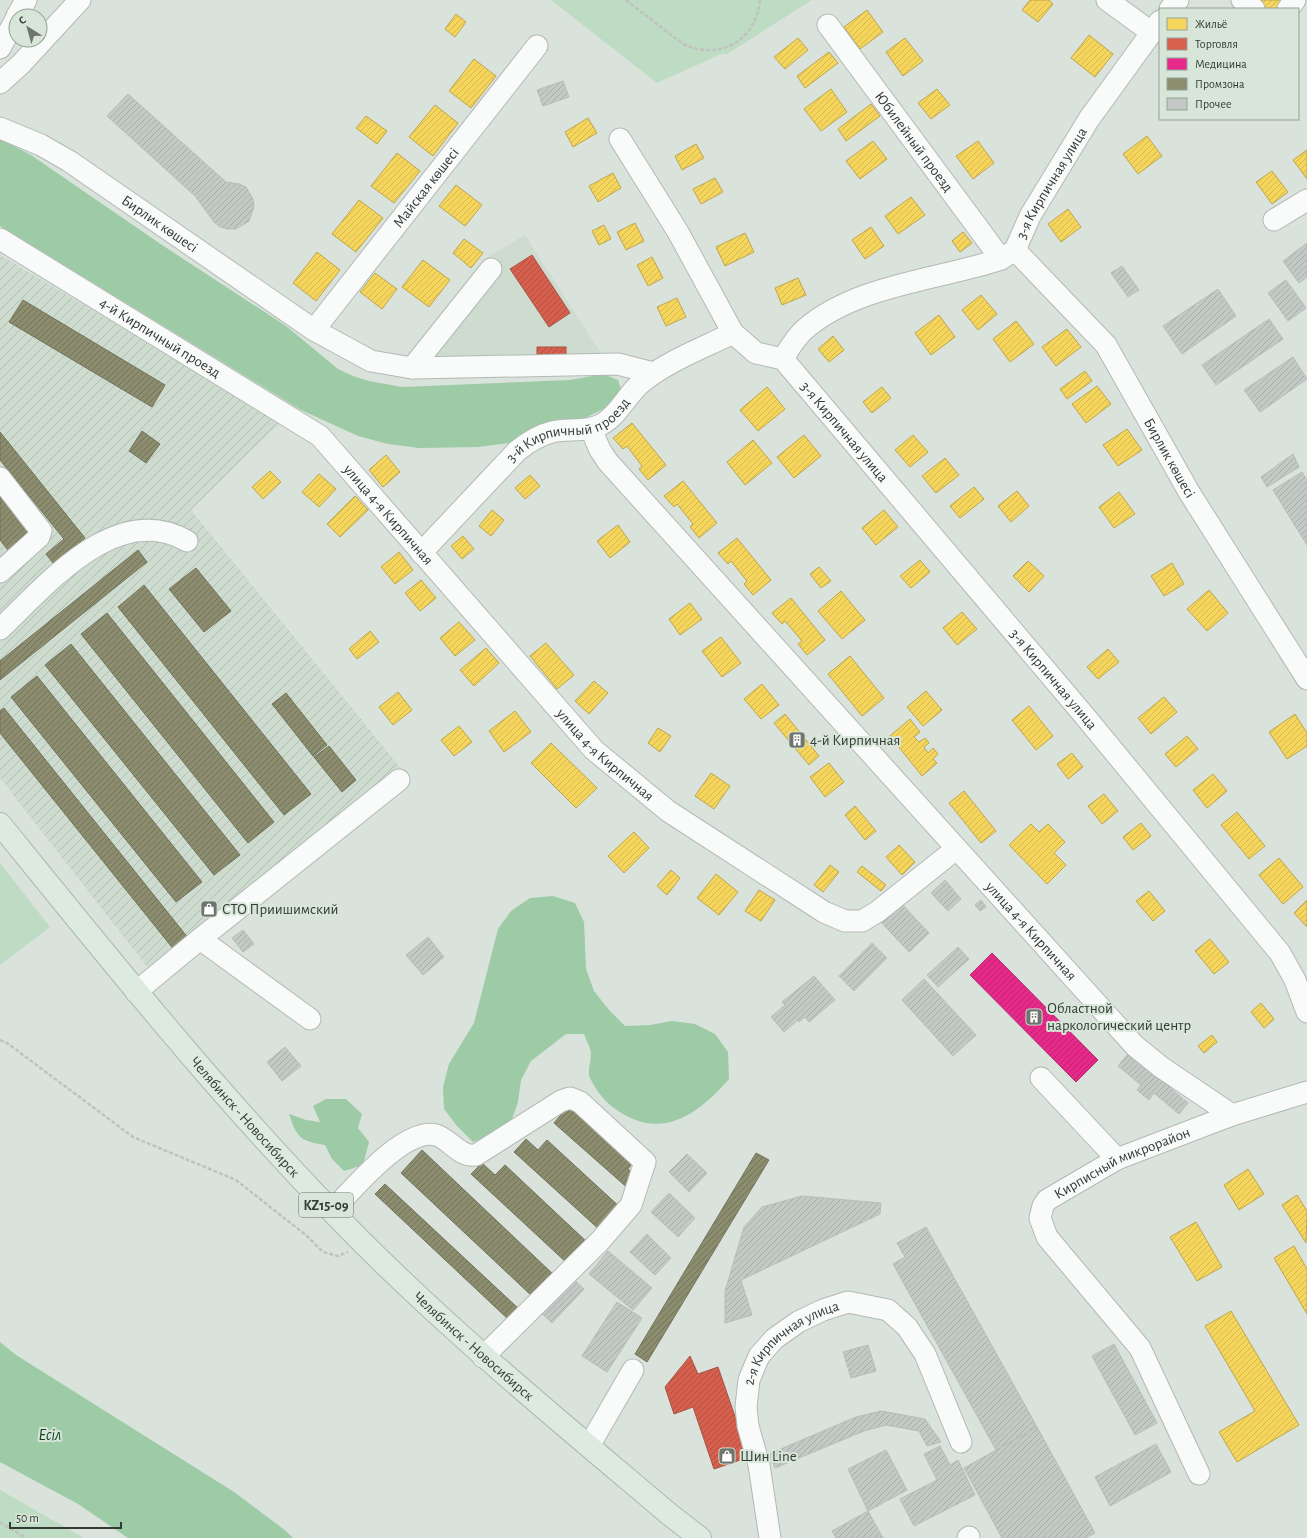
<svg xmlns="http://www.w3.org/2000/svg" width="1307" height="1538" viewBox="0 0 1307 1538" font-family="'Alegreya Sans',sans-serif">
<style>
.built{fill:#cddccf}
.industrial{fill:url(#industrial-furrows)}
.garden{fill:#bedcc4}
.water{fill:#9ccba5}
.homes{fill:url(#homes-hatch);stroke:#bca650}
.shops{fill:url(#shops-hatch);stroke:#a55546}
.health{fill:url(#health-hatch);stroke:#b12e70}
.industry{fill:url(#industry-hatch);stroke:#72735d}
.building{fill:url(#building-hatch);stroke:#b7bdb8}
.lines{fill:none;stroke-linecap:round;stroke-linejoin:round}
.minor-casing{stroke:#b3b9b4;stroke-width:23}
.highway-casing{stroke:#aabaad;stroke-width:24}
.path{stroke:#bfc2bf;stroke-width:2.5;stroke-dasharray:4 2;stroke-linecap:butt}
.minor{stroke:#f9fbfa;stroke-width:21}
.highway{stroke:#ddeadf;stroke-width:22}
.labels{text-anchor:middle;stroke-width:4;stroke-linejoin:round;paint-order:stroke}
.shield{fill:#d7e6d9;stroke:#656e66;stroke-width:1}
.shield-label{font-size:14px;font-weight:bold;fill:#343a35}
.street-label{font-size:15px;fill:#343a35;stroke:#d7e6d9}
.poi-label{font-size:15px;fill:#343a35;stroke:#d7e6d9;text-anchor:start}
.water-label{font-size:16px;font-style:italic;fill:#10401e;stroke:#d7e6d9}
</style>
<defs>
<pattern id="industrial-furrows" width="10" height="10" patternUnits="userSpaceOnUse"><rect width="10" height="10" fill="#cddccf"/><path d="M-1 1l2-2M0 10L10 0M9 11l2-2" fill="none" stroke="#b1beb2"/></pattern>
<pattern id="homes-hatch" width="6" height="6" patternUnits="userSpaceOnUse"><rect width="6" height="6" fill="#f6d55c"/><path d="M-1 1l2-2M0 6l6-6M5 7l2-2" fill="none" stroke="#d4b851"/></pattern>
<pattern id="shops-hatch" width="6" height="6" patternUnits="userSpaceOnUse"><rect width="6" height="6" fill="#d6604d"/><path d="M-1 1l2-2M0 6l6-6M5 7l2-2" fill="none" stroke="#ae5041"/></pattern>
<pattern id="health-hatch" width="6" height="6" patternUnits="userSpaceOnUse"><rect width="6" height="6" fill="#e7298a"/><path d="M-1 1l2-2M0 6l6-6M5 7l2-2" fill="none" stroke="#bc2472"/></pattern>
<pattern id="industry-hatch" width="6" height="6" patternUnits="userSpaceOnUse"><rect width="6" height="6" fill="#8c8c6e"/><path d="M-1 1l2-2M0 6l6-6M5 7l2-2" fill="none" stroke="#73735b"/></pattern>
<pattern id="building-hatch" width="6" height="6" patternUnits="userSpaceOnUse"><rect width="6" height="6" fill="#c3c9c4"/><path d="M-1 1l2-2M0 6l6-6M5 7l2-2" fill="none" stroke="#a8ada9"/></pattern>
</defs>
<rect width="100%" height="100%" fill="#dae2dc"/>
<polygon class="built" points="525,235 602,355 409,360 488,257"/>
<polygon class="industrial" points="0,255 281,422 191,510 403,771 152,973 0,778"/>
<g class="garden">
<polygon points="551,0 812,0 727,54 721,54 657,83"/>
<polygon points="0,863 50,927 0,965"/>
<polygon points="0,1490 84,1538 0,1538"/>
</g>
<g class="water">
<polygon points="0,139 31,155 162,245 286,326 338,369 353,376 369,381 402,387 570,380 603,374 618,380 623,396 613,404 585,418 551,424 509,443 478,447 419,448 388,444 358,436 301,410 0,226"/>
<path d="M553,896L575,903L584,922L586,969L594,991L609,1010L625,1026L650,1025L672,1021L695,1024L715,1034L728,1052L729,1079C702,1110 667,1139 625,1115C609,1107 598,1094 590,1078C587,1072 591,1061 591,1054C591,1048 586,1040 584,1034H566L531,1061L521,1080L518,1102L511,1122L493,1134L473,1142L457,1126L444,1109L443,1087L449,1064L474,1023L498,929L511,911L530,898Z"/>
<path d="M326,1099H346L362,1114L358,1128L369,1142L363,1165L344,1171L332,1159L325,1145C300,1141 297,1138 289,1114L306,1120L320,1122L313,1106Z"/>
<polygon points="0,1342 16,1355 234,1492 286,1531 293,1538 128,1538 78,1504 0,1462"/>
</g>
<g class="homes">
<polygon points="1030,0 1049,0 1053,4 1038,22 1022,10"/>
<polygon points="1249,0 1283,0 1276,9 1260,9"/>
<polygon points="867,10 883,32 860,49 844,27"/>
<polygon points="456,14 466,22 455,37 445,29"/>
<polygon points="1089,35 1113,54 1095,77 1071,58"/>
<polygon points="798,38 808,50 785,69 774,57"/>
<polygon points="905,38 923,61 903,76 886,52"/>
<polygon points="829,52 838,63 805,88 797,76"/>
<polygon points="474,59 496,76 471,108 449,91"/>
<polygon points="831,89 847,112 821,131 804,109"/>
<polygon points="937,89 950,105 931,119 918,103"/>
<polygon points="871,104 880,116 846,141 838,129"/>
<polygon points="435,105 458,123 433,156 409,137"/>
<polygon points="366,116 387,131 377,144 356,128"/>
<polygon points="588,118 597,133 573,147 565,132"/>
<polygon points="1147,136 1162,156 1138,174 1123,154"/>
<polygon points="873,141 887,159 860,179 846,161"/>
<polygon points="978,141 994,163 973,179 956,156"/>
<polygon points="696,144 704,158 682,170 675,156"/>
<polygon points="1307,150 1307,179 1293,160"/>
<polygon points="397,153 420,171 394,203 371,186"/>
<polygon points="1272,171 1288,192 1272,204 1256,182"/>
<polygon points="613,173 621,188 598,202 589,186"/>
<polygon points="715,178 723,192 701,204 693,189"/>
<polygon points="456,185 482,205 465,226 439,206"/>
<polygon points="911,197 925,215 898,234 885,216"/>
<polygon points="359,200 383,218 356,252 332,234"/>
<polygon points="1068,209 1081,227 1061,242 1048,224"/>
<polygon points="635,223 644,241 626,250 617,232"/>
<polygon points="604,225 611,239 599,245 592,231"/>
<polygon points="871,227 884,246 865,259 852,240"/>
<polygon points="963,232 972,243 960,252 952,241"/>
<polygon points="745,233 754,252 725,266 716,247"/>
<polygon points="464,239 483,253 471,268 453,253"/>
<polygon points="317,252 340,270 316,301 293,283"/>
<polygon points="652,257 663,278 648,286 637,265"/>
<polygon points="423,260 450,280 429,307 402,287"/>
<polygon points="375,273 397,289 382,309 360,292"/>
<polygon points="798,278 806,295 782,305 775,288"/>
<polygon points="981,295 997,314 978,330 962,310"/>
<polygon points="677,298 686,317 666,326 657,307"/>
<polygon points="939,315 955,337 931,355 915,333"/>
<polygon points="1016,321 1034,344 1010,362 993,339"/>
<polygon points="1067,329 1081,347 1056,366 1042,347"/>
<polygon points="833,336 844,350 829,362 818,349"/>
<polygon points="1085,371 1092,381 1067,399 1060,389"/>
<polygon points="1097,386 1111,404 1086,423 1072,404"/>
<polygon points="767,387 785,409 758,431 740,410"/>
<polygon points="882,387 891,398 872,413 863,402"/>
<polygon points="632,423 666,465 648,480 639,469 642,466 627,446 623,449 613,438"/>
<polygon points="1127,429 1142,450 1118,466 1103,445"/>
<polygon points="804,435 821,456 794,478 777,457"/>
<polygon points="913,435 928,452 910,467 895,450"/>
<polygon points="753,440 772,463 745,485 727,462"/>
<polygon points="386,455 400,472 383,487 369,470"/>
<polygon points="945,458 959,475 936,493 922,476"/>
<polygon points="270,471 281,482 263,499 252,487"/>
<polygon points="319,474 336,489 319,507 302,492"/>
<polygon points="530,475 540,486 525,499 515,488"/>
<polygon points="683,481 717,523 699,538 690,527 693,524 677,504 674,507 664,496"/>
<polygon points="974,487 984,499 960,518 950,506"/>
<polygon points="1017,491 1029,506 1011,522 998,506"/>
<polygon points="1119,492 1135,514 1114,528 1099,507"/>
<polygon points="355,496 368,510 340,537 327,524"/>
<polygon points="492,510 504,520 491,536 479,526"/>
<polygon points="884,510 898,527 876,545 862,528"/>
<polygon points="618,525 630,542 610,558 597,541"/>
<polygon points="463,536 474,549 462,559 451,546"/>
<polygon points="737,538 771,580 753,595 744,584 747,581 731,561 728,564 718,553"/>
<polygon points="399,552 413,570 395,584 381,567"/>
<polygon points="920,560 930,572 911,588 900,576"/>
<polygon points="1028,561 1044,576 1029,592 1013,576"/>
<polygon points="1172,563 1184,584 1164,596 1151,576"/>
<polygon points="819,567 831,581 821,588 810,574"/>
<polygon points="421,580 436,598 420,611 405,593"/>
<polygon points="1209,590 1228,613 1207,631 1187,609"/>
<polygon points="841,591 865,620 842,639 818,611"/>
<polygon points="791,598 825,640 807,655 798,644 802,641 785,621 782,624 772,613"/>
<polygon points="690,603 702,619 680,635 669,619"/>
<polygon points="962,612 977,629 957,645 943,628"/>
<polygon points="459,622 475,640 455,656 440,638"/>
<polygon points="370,631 379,642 357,659 349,649"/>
<polygon points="721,637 741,663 722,677 702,651"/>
<polygon points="546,643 574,675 557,689 530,656"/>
<polygon points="486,648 499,663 474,686 460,670"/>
<polygon points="1108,649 1119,662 1098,679 1087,667"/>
<polygon points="850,656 884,698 862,716 828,674"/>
<polygon points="594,681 608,693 589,714 575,701"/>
<polygon points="762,684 779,705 761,719 744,699"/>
<polygon points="926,691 942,710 923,726 907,707"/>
<polygon points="398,692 412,710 393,725 379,707"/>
<polygon points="1164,697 1177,712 1151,734 1138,718"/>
<polygon points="1029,706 1053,736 1036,750 1012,720"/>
<polygon points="515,711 531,732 504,752 489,731"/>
<polygon points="785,714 819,756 809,765 774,723"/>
<polygon points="1295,714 1307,733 1307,746 1287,759 1269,732"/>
<polygon points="910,719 920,732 914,737 919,742 925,738 929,743 924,747 928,753 933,748 938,754 933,759 937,763 922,776 890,736"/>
<polygon points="459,726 472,742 454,756 441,740"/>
<polygon points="658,728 671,736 660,752 648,743"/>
<polygon points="1187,736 1198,749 1176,767 1165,754"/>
<polygon points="551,743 597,788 576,808 531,763"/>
<polygon points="1072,753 1083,767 1068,779 1057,764"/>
<polygon points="829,763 844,782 825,797 810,777"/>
<polygon points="711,773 730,786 714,809 695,796"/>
<polygon points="1213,774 1227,791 1207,808 1193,790"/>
<polygon points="964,791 996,831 981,843 949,803"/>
<polygon points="1104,794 1118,811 1102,824 1088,806"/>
<polygon points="855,806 876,831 865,840 845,815"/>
<polygon points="1237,812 1265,846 1249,859 1221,825"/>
<polygon points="1141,823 1151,836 1133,850 1123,837"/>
<polygon points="1031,824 1039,832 1048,824 1065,842 1054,853 1066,865 1047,884 1009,845"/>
<polygon points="634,832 649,848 624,873 608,856"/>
<polygon points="899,845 915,862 902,875 886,857"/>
<polygon points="1279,858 1303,887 1283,904 1259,875"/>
<polygon points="830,865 839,872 823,892 814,885"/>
<polygon points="862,866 886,885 881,891 857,872"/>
<polygon points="671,870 680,878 667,895 657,886"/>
<polygon points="716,874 738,892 719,915 697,898"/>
<polygon points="759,890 775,900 761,921 745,911"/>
<polygon points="1149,891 1165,911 1153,921 1136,901"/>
<polygon points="1307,900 1307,927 1294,913"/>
<polygon points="1210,939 1229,962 1214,974 1195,951"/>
<polygon points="1261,1003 1274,1019 1264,1028 1251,1012"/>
<polygon points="1212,1035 1217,1042 1204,1053 1198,1046"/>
<polygon points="1248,1169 1264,1194 1239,1210 1224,1185"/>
<polygon points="1297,1195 1307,1211 1306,1243 1282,1205"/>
<polygon points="1196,1222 1222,1267 1197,1281 1170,1237"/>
<polygon points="1294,1246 1307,1269 1307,1314 1274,1258"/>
<polygon points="1231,1311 1299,1425 1237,1462 1219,1432 1255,1411 1205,1326"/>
</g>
<g class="shops">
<polygon points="532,255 570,313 549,327 510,269"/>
<rect x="537" y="347" width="29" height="8"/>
<polygon points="690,1356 698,1374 718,1367 749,1457 714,1469 693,1407 674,1414 665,1387"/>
</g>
<polygon class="health" points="992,953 1098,1060 1076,1082 970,975"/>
<g class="industry">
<polygon points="23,300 165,385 152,407 9,322"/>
<polygon points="142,431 160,444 146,463 129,451"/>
<polygon points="0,432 85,538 53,563 46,554 64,539 0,460"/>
<polygon points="0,494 34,536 11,554 0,540"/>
<polygon points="138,550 147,562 0,680 0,661"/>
<polygon points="196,568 231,611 204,632 169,589"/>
<polygon points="144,585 311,794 284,815 118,607"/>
<polygon points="107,613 274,822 248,843 81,634"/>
<polygon points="71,644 240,855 214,875 45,665"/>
<polygon points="37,676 202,882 176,902 11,697"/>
<polygon points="286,693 327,745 313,756 272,704"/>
<polygon points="4,708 189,939 175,951 0,733 0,711"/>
<polygon points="329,746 356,780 342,792 314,757"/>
<polygon points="571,1103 635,1160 628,1169 637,1177 631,1191 554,1123"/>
<polygon points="526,1139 538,1150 547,1140 622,1209 602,1232 514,1152"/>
<polygon points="422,1150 555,1276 534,1298 401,1173"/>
<polygon points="756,1153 769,1160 647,1362 635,1354"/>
<polygon points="482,1163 495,1175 505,1165 588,1243 568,1264 471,1174"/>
<polygon points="385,1184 519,1309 509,1320 375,1194"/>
</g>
<g class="building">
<polygon points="563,81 569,97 543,106 537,90"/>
<polygon points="128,94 226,182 239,184 246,187 253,199 254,207 249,221 236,229 228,229 220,227 214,222 195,196 107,116"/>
<polygon points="1307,243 1307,277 1299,283 1283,261"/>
<polygon points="1122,266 1139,290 1128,297 1111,273"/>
<polygon points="1286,280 1306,308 1288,321 1268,293"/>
<polygon points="1218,289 1236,316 1182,354 1163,326"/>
<polygon points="1269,319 1283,339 1216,385 1202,365"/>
<polygon points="1293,357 1307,379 1260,412 1244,390"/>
<polygon points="1293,454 1299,467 1267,487 1261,477"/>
<polygon points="1302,472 1307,480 1307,545 1273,490"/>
<polygon points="945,880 961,899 948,911 931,893"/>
<polygon points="981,900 986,907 980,911 975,905"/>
<polygon points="899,901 929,933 909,952 879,920"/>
<polygon points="243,930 254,944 243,952 232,938"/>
<polygon points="428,937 444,957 423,975 406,955"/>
<polygon points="872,943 887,958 854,991 839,976"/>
<polygon points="958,947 969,959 938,987 927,975"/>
<polygon points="814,976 835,1000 809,1022 805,1017 799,1022 798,1020 784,1032 771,1017 785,1005 782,1002"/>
<polygon points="924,979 976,1035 953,1056 902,1000"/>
<polygon points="285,1047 301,1066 282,1081 267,1062"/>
<polygon points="1129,1053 1170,1083 1168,1086 1188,1103 1179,1114 1154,1093 1149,1100 1137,1090 1141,1085 1118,1066"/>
<polygon points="687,1154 707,1173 689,1192 669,1172"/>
<polygon points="669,1193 695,1218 678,1237 651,1212"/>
<polygon points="802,1196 881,1203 880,1214 741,1280 752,1315 725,1323 725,1291 744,1227 762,1207"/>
<polygon points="926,1227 1037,1427 996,1450 893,1264 905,1257 897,1243"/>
<polygon points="647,1234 671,1258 655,1275 630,1252"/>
<polygon points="608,1251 652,1288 633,1310 589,1274"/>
<polygon points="570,1276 584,1289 552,1323 538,1310"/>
<polygon points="617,1302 642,1318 607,1372 582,1356"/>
<polygon points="1114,1344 1157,1423 1135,1435 1092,1356"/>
<polygon points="868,1345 876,1371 851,1378 843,1352"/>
<polygon points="881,1411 925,1419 941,1442 927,1446 919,1431 886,1425 864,1431 775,1468 769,1454 856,1417"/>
<polygon points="1037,1427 1095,1533 1086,1538 1002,1538 964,1468"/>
<polygon points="1156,1444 1171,1472 1110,1506 1095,1477"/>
<polygon points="940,1446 950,1465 958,1460 975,1495 914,1526 900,1499 937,1480 924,1454"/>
<polygon points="886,1450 907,1490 868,1511 848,1469"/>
<polygon points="868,1511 883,1538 836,1538 832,1531"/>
</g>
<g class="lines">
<g class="minor-casing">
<g id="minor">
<polyline points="1107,0 1151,32"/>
<polyline points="1242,0 1254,9"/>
<polyline points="1170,9 1178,0"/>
<polyline points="1288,9 1295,0"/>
<polyline points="17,16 26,0"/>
<path id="s1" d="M828,25L1001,259"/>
<polyline points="0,48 16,19"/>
<polyline points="0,83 21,64 80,0"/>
<path id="s2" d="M0,128L41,145L69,161L314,330L371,361L412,368L618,364L653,373"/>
<path id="s3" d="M620,139L678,232L733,333L756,353L783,359L1083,714L1280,953L1295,980L1307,1012"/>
<polyline points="1274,220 1307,200"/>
<path id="s4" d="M0,239L320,436L594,750L668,811L824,912L845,921H862L877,912L956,849"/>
<path id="s5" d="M1015,250L1106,345L1189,492L1307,679"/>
<path id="s6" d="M314,330L537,46"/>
<path id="s7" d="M783,359C789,349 795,338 804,330C855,285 938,280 1001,259L1015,250L1030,216L1089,119L1160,21"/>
<polyline points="412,368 491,269"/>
<path id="s8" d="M591,429L600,450L608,462L1135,1046L1161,1067L1232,1115L1307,1092"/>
<polyline points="0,478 41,531 39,537 0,572"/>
<path id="s9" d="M421,553L517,451C527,443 539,435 552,432C568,428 587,433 602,424C619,415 627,394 642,382C668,361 703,348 733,333"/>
<path d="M0,629C47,585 116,500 187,541"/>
<polyline points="200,939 310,1019"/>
<polyline points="136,992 200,939 399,780"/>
<polyline points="1041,1078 1117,1159"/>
<path d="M332,1211C352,1190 404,1127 436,1135C450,1139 460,1158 476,1155L561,1101L570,1098L580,1102L645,1162L631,1205L600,1241L483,1357"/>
<polyline points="589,1446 633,1370"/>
<path id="s10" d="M1199,1474L1140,1348L1047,1237L1040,1218L1043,1206L1047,1200L1117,1159L1232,1115"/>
<path id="s11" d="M770,1538L759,1465L748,1426L746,1407L749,1380L759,1356L774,1339L798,1322L823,1310L848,1302L888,1310L907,1327L925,1354L961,1442"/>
<polyline points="968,1538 969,1537"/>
</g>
</g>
<g class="highway-casing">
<g id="highway">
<path id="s12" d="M0,824C116,967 231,1111 361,1241C458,1338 564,1425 669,1514L700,1538"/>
</g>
</g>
<g class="path">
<path d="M626,0L683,44C720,61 756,41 760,0"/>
<polyline points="0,1040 7,1043 133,1137 236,1180 307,1236 323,1252 338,1256 348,1252"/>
<polyline points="0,1522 26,1538"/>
</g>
<use href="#minor" class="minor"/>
<use href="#highway" class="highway"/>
</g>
<defs>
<g id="building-square" transform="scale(0.9)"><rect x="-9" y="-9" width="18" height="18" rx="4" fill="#6e756f" stroke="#d7e6d9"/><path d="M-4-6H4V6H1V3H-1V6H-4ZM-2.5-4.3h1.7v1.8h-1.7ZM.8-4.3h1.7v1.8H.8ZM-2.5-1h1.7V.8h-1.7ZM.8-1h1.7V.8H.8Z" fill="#fff"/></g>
<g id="shop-square" transform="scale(0.9)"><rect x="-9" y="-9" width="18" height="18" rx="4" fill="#6e756f" stroke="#d7e6d9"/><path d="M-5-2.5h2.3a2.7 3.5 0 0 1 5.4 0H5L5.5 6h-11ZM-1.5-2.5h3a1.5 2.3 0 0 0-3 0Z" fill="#fff"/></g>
</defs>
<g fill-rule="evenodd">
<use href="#building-square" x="797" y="740"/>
<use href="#shop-square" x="209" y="909"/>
<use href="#building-square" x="1034" y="1017"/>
<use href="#shop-square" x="727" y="1456"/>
</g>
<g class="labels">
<rect class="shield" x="299" y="1193" width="54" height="24" rx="3"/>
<g class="shield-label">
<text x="326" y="1210">KZ15-09</text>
</g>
<g class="street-label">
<text dy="5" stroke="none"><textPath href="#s1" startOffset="145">Юбилейный проезд</textPath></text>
<text dy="5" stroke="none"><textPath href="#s7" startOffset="340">3-я Кирпичная улица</textPath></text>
<text dy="5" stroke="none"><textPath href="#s6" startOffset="181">Майская көшесі</textPath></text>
<text dy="5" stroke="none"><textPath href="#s2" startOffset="187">Бирлик көшесі</textPath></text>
<text dy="5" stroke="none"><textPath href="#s4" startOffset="188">4-й Кирпичный проезд</textPath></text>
<text dy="5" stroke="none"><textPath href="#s9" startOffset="197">3-й Кирпичный проезд</textPath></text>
<text dy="5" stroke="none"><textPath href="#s3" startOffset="378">3-я Кирпичная улица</textPath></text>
<text dy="5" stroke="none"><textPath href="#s5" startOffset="261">Бирлик көшесі</textPath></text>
<text dy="5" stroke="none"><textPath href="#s4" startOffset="480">улица 4-я Кирпичная</textPath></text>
<text dy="5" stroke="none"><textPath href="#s3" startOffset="702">3-я Кирпичная улица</textPath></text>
<text dy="5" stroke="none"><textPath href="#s4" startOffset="804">улица 4-я Кирпичная</textPath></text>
<text dy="5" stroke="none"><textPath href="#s8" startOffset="669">улица 4-я Кирпичная</textPath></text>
<text dy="5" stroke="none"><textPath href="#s12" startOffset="382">Челябинск - Новосибирск</textPath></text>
<text dy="5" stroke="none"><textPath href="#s10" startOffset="408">Кирписный микрорайон</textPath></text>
<text dy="5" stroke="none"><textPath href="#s12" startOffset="706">Челябинск - Новосибирск</textPath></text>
<text dy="5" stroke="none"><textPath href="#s11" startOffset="219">2-я Кирпичная улица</textPath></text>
</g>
<g class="poi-label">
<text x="810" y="745">4-й Кирпичная</text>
<text x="222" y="914">СТО Приишимский</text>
<text x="1047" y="1013">Областной<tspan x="1047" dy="17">наркологический центр</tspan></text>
<text x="740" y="1461">Шин Line</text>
</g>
<g class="water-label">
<text x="50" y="1440">Есіл</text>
</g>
</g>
<rect x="1159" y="8" width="140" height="112" fill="#d7e6d9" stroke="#96a197"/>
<rect x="1167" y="18" width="20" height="12" fill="#f6d55c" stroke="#96a197"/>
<text x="1195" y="28" font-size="12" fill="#343a35">Жильё</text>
<rect x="1167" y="38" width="20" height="12" fill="#d6604d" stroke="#96a197"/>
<text x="1195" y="48" font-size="12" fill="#343a35">Торговля</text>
<rect x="1167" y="58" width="20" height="12" fill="#e7298a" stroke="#96a197"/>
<text x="1195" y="68" font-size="12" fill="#343a35">Медицина</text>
<rect x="1167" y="78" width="20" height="12" fill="#8c8c6e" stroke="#96a197"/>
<text x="1195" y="88" font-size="12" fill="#343a35">Промзона</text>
<rect x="1167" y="98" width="20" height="12" fill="#c3c9c4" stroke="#96a197"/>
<text x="1195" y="108" font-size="12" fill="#343a35">Прочее</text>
<g transform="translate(28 28) rotate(323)"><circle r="19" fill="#d7e6d9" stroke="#96a197"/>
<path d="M0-3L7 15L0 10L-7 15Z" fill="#6e756f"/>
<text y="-6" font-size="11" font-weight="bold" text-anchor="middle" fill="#343a35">С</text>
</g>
<path d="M10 1522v6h111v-6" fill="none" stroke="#343a35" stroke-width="2"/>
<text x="16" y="1522" font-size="12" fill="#343a35" stroke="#d7e6d9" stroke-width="3" paint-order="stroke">50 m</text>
</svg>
